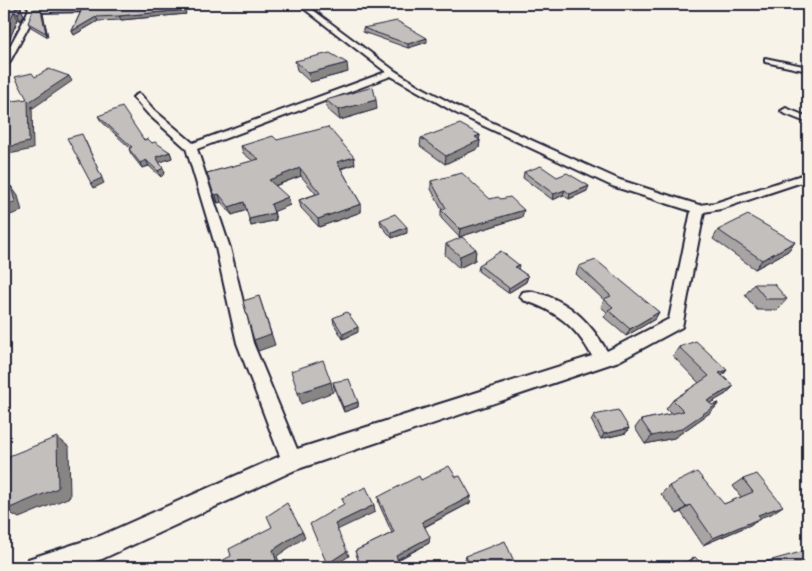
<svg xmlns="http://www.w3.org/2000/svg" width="812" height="571" viewBox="0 0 812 571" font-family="Mynerve,sans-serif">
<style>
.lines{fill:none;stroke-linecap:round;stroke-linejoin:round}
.minor-casing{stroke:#22223b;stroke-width:4}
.minor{fill:#f7f3e8;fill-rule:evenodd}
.wall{fill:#a7a4a3;stroke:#22223b}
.shaded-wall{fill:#888684;stroke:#22223b}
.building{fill:#c2bfbd;stroke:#22223b}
</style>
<rect width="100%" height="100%" fill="#f7f3e8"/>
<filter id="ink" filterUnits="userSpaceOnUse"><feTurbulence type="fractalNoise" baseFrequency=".02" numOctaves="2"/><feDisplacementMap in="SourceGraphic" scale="10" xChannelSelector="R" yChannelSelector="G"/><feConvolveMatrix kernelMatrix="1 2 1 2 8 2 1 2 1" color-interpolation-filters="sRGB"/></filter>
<g filter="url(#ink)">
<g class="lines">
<g class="minor-casing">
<g id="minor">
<path d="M25,4H32L35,8L204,4L162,10L34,12L31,22L8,65L4,67C4,50 23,27 29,8Z"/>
<path d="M298,4H305L395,71L419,86L462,109L620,180L699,205L715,203L808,173V180L721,209L704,212L682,327L619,361L295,470L102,559L74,567H24L28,559L100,536L280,456L237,343L216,248L186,148L148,114L133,97L138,94L141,95L154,110L193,143L386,72ZM391,76L456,113L612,186L691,211L669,319L607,351C591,324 572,303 541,294C535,292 529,290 523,292L520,296L523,300C555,310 576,326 592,356L297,449L253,343L230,248L197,149Z"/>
<polygon points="765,58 808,67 808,71 765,62"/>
<polygon points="786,108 808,117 808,123 783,113 781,111"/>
</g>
</g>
<use href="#minor" class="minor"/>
</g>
<g class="wall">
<polygon points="4,4 22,5 21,9 24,15 21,21 18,19 10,38"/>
<polygon points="72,4 135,4 76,5"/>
<polygon points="82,9 186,14 121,20 98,21 74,35 72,31"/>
<polygon points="41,10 43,14 48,37 31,27 28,23"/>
<polygon points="363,28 427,42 408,48 363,32"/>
<polygon points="295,61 348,72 310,82 297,70"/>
<polygon points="326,100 377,109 340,120 327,109"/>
<polygon points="98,116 170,152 172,158 159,162 165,173 161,177 149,166 142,168 131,154 129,149 130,148 101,121"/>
<polygon points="480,135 479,140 480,140 479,148 445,164 420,146 421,138"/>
<polygon points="277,140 355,164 341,169 361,204 361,212 319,227 301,208 299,200 316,194 301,176 275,186 290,205 274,211 276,220 251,226 247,210 232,215 221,202 218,203 216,200 207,173 253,161 243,153 241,146"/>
<polygon points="524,172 557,177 587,191 569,199 563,195 553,200 523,178"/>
<polygon points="431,181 490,199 501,199 522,217 459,237 441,218 441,210 442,210 431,189"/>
<polygon points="380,220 407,233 392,238 381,225"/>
<polygon points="718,230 795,242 788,251 755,269 713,239"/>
<polygon points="446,244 476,249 475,260 459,268 445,255"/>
<polygon points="479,265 519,265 518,269 528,276 526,282 508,293 478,271"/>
<polygon points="579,266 659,312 655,319 626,336 604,317 607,312 601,307 604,300 576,274"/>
<polygon points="754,284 787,299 777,310 757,310 745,295"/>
<polygon points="333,318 358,332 343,339 334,324"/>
<polygon points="679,347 727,370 722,376 726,394 710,403 712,405 719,403 711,412 674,438 645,444 635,428 641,420 671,414 666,409 673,400 699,383 673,356"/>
<polygon points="333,382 358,402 358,407 344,412 334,388"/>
<polygon points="594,415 629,428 626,433 601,439 591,420"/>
<polygon points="456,477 471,496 470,503 425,527 429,543 398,560 398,566 397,567 361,567 355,551 392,533 379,504 378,497 421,480"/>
<polygon points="743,479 771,514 760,517 750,525 703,545 681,512 677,514 661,494 669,486 724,504 741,497 733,486"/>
<polygon points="466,556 516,566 515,567 465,567 464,563"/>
<polygon points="695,557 705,567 680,567 684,563"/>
<polygon points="761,563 808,567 752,567"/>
</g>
<g class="shaded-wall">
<polygon points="17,4 22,4 22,5 21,9 24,15 21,21 15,9"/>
<polygon points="231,4 252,4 232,6"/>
<polygon points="41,10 43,14 48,37 46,33"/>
<polygon points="185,10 186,14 121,20 119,16"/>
<polygon points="14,11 18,19 10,38 4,39 4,31"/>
<polygon points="96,17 98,21 74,35 72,31"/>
<polygon points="427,38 427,42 408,48 408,44"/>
<polygon points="347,63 348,72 310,82 309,73"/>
<polygon points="69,76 72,81 33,108 32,106 33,149 4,155 4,148 28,100"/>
<polygon points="376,100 377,109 340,120 338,110"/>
<polygon points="480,135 479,141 480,140 479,148 445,164 446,156 475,137"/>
<polygon points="85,140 104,183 94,188 91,183"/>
<polygon points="170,152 172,158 158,163 156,157"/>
<polygon points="354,157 355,164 338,169 337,162"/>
<polygon points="4,159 6,162 8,199 4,194"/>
<polygon points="146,160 149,166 142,168 140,163"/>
<polygon points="163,168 165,173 161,177 158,171"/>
<polygon points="300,168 301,176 271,187 269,180"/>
<polygon points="11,186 18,196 22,211 4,217 4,205"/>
<polygon points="589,186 587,191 569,199 570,194"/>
<polygon points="565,190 563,195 553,200 554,194"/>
<polygon points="219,194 221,202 218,203 216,195"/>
<polygon points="288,197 290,205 273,212 271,204"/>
<polygon points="244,202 247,210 232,215 229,207"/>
<polygon points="361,204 361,212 319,227 318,219"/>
<polygon points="524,210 522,217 459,237 460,229"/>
<polygon points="274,213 276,220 251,226 249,219"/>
<polygon points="407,227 407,233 392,238 392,233"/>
<polygon points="795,242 788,251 755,269 762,260"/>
<polygon points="476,249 475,260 459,268 460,256"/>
<polygon points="528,276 526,282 508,293 509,288"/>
<polygon points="259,296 275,345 258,351 254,340"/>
<polygon points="659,312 655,319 626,336 630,329"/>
<polygon points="358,327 358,332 343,339 343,334"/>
<polygon points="727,370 719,379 719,373"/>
<polygon points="331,382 333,392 301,404 298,393"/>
<polygon points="734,386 726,394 700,409 707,401"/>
<polygon points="358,402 358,407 344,412 343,407"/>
<polygon points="719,403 711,412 674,438 645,444 652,436"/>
<polygon points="629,428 626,433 601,439 604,434"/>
<polygon points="57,437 69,447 70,497 19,518 5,510"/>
<polygon points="471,496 470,503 422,528 422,522"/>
<polygon points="374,505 375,512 337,530 335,524"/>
<polygon points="690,505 681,512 677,514 686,507"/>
<polygon points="783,506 771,514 747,522 758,515"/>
<polygon points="761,518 750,525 703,545 713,538"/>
<polygon points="302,531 305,537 277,556 281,567 278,567 273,550"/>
<polygon points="430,537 429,543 396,560 396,555"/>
<polygon points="347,551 349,556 332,567 329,567 327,564"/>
<polygon points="398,561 398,566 397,567 386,567"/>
</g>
<g class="building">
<polygon points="4,4 17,4 15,9 21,8 18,14 14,11 6,30 4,31"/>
<polygon points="179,5 185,10 119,16 96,17 72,31 82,9 161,8"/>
<polygon points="33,10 41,10 46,33 28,23"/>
<polygon points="397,21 427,38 408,44 363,28"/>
<polygon points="330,53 347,63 309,73 295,61"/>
<polygon points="49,69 69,76 29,102 28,100 29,142 4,148 4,104 6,102 27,99 15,77 32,73 35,77"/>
<polygon points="373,87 376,100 338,110 326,100"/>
<polygon points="122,107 144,140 148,139 152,143 155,142 170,152 156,157 163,168 158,171 146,160 140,163 129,149 132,147 98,116"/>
<polygon points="460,124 480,135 475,137 480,140 446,156 421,138"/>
<polygon points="328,127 354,157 337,162 361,204 318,219 299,200 320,193 300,168 269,180 288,197 271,204 274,213 249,219 244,202 229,207 219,194 216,195 213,192 207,173 259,159 241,146 273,136 277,140"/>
<polygon points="82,134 102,178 91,183 67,138"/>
<polygon points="541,166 557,177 567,173 589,186 570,194 565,190 554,194 524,172"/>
<polygon points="462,173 490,199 498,197 501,199 510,197 524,210 460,229 441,210 446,208 431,181"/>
<polygon points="11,186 15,202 4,205 4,189"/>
<polygon points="395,214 407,227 392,233 380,220"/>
<polygon points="748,215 795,242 762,260 718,230"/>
<polygon points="462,237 476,249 460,256 446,244"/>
<polygon points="501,251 519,265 515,267 528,276 509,288 479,265"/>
<polygon points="596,260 659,312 630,329 608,310 613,307 604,299 611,296 579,266"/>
<polygon points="754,284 774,284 787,299 766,299"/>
<polygon points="259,296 271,334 254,340 243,301"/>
<polygon points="347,312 358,327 343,334 333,318"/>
<polygon points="696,341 727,370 719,373 734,386 707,401 712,405 719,403 681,429 652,436 641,420 684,411 673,400 709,376 679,347"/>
<polygon points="323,360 331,382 298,393 291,371"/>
<polygon points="349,379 358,402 343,407 333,382"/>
<polygon points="618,410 629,428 604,434 594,415"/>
<polygon points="57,437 58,488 5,510 9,456"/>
<polygon points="449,466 456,477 460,476 471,496 422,522 430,537 396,555 398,561 386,567 361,567 355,551 394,532 378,497 419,476 421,480"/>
<polygon points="697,472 724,504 753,492 743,479 757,474 783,506 758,515 761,518 713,538 690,505 686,507 669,486"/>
<polygon points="366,487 374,505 335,524 347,551 327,564 310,524 344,504 342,498"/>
<polygon points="287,503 302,531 273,550 278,567 215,567 214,565 231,556 229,549 272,527 267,516"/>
<polygon points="505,541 516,566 513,567 470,567 466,556"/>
<polygon points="808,550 808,567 764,567 761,563"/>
<polygon points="695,557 705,567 684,567"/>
</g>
</g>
<rect width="812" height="571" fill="none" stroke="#f7f3e8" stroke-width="20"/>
<rect x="10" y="10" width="792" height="551" fill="none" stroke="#22223b" stroke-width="2" filter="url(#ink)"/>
</svg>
